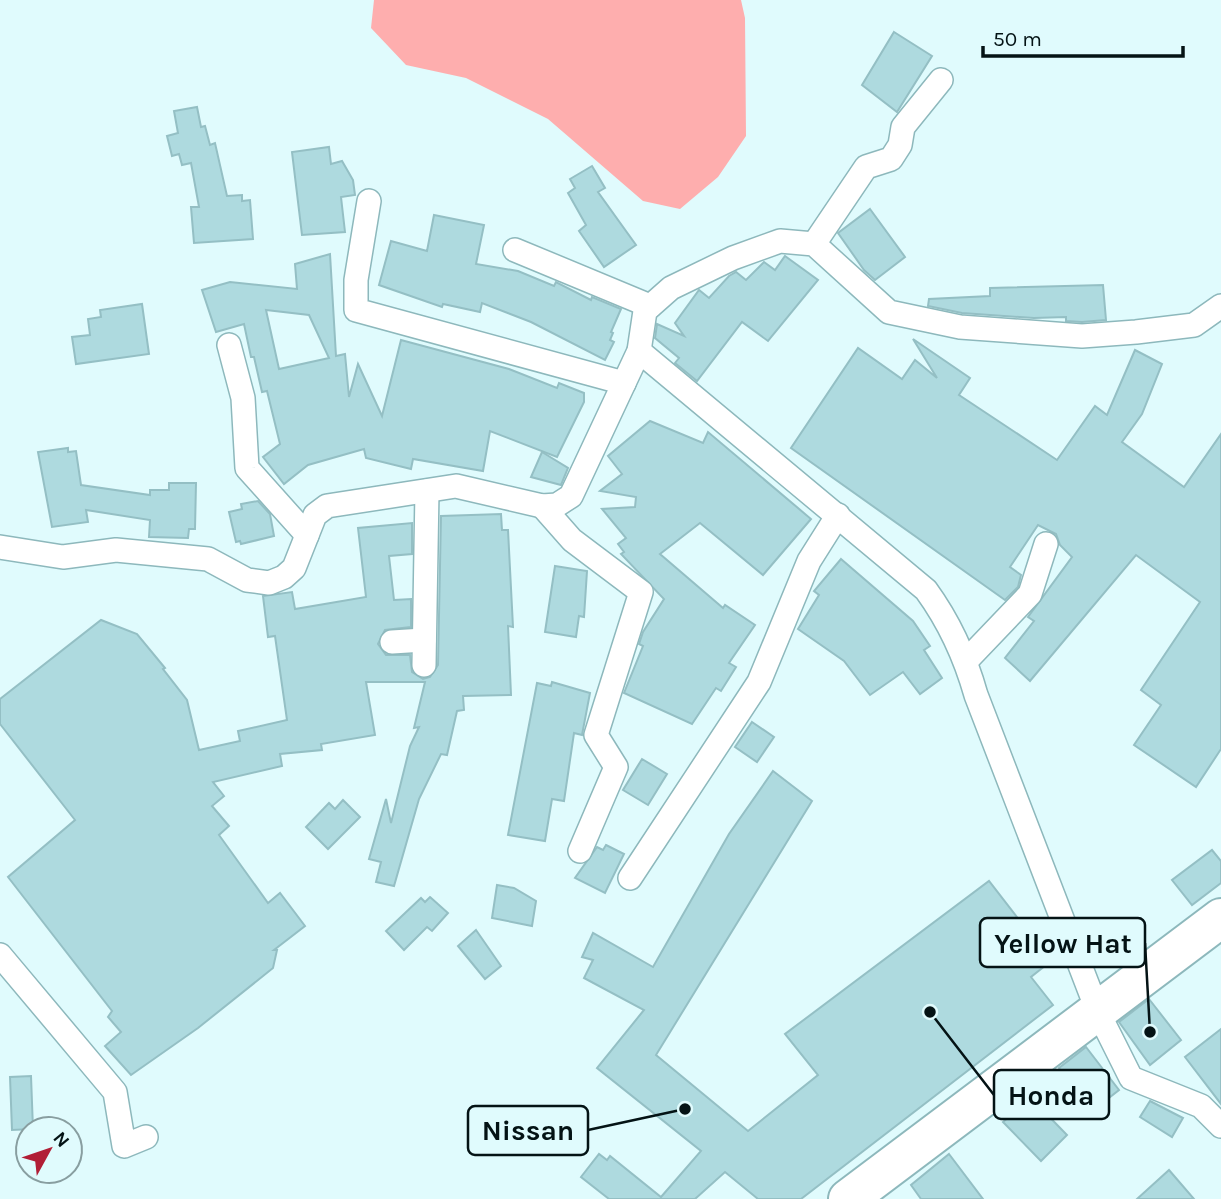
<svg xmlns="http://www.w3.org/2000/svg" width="1221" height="1199" viewBox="0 0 1221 1199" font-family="Karla,sans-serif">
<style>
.forest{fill:#feaeae}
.building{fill:#aedadf;stroke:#94bfc4;stroke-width:2;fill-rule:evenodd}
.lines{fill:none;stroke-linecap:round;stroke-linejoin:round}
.minor-casing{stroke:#8db8bc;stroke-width:26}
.trunk-casing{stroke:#8db8bc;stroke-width:42}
.minor{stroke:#fff;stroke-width:23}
.trunk{stroke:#fff;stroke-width:38}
.leader{fill:none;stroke:#041315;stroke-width:2.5}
.callout-dot{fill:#041315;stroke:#e0fbfd;stroke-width:2.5}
.callout{fill:#e0fbfd;stroke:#041315;stroke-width:2.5}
.callout-label{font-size:28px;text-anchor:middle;font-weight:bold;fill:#041315}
</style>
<rect width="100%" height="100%" fill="#e0fbfd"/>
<polygon class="forest" points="374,0 741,0 745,18 746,136 718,177 680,209 643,201 548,119 466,78 406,65 371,28"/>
<g class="building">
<polygon points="894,32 932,56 897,112 862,85"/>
<polygon points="197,107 201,127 205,126 210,145 215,143 227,196 242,195 242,201 250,200 253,239 194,243 191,207 199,207 191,163 182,165 179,154 172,156 167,136 178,133 174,111"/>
<polygon points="329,147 331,164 342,161 353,180 355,195 341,197 345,232 302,235 292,152"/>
<polygon points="592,166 605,188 598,192 636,245 604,267 579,231 586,225 568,193 575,188 570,179"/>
<polygon points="870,209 905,257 875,280 864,270 838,233"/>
<polygon points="434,215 484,225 476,264 518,271 554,286 556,282 591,300 592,297 621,309 611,332 613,333 610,340 614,342 605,360 531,322 482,303 480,312 443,304 442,307 379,285 391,241 427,251"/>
<path d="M330,254L336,356L345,354L349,397L358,364L382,416L401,340L509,369L557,388L559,383L584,393V402L557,457L490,431L483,471L413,459L411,469L366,458L364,449L308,465L284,484L263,457L280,444L267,391L262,392L254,357H251L244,324L216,332L202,290L230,282L297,289L295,264ZM266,310L309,315L329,358L279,369Z"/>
<polygon points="785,256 818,280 768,341 742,322 697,381 675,363 679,358 655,338 657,324 684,336 675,323 699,290 709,298 729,276 736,272 746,280 764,262 775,270"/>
<polygon points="1103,285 1106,320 1082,322 1066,321 1066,317 1034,318 962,313 928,306 929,299 990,296 990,288"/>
<polygon points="142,304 149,354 76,364 72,337 90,335 88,319 101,317 100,310"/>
<polygon points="913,339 970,378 959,395 1057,460 1095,406 1107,415 1135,350 1162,364 1142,414 1122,442 1184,487 1221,434 1221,749 1196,787 1134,745 1161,705 1141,690 1200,602 1136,555 1030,681 1005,658 1034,621 1028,617 1072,557 1060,545 1056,534 1038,525 1010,567 1021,575 1018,587 1005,600 791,448 858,348 902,379 915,360 937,378"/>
<polygon points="650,421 703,443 708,432 811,519 763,575 700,523 660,554 723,608 725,605 755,625 729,663 736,667 721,691 716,688 692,724 624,693 643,646 639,644 643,632 664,599 621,554 624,552 618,544 626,538 602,509 635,507 636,497 600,491 622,474 608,456"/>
<polygon points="68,448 68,452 76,451 81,485 150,495 150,490 169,490 169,483 196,483 195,529 189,529 188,538 149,537 150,520 86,510 88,522 52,527 38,452"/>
<polygon points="542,452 568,468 561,485 531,477"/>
<polygon points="258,501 270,514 274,536 241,544 240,541 236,542 229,512 242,509 241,504"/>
<polygon points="501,514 502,530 508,530 513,627 508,626 511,695 463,696 464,710 457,711 447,755 441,754 419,799 394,886 376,882 381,862 369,859 386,799 391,823 410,746 419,727 414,728 425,682 366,682 375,735 321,744 322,750 280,754 282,766 213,782 224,796 212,806 229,826 219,835 268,903 280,893 305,926 274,950 277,950 273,968 198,1028 131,1075 105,1046 121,1032 108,1017 112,1011 8,877 75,820 0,724 0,699 101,620 137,634 165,668 163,669 187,700 199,750 240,741 238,731 287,720 275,636 268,637 263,596 292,592 295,609 366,597 358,528 412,523 412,554 389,556 394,600 411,599 411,627 385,630 378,644 386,655 410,655 412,672 423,679 430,677 438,665 441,516"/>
<polygon points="841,559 913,621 930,646 924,650 942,678 920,694 903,672 870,695 844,661 798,629 819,595 814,591"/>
<polygon points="555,566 587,571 584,617 579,616 576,637 545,632"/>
<polygon points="552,682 590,693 582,735 574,733 564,801 552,799 545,841 508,835 537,683 551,686"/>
<polygon points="752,722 774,737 757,762 735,747"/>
<polygon points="642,759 667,774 648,805 623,790"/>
<polygon points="773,771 812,801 656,1055 748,1131 818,1075 785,1034 989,881 1051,961 1031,977 1053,1005 801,1199 758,1199 725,1172 695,1199 609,1199 581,1177 599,1154 607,1160 610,1156 661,1197 701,1151 597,1068 644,1010 584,978 593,960 582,957 593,933 653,967 729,834"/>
<polygon points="343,800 360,817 328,849 306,827 329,803 335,809"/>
<polygon points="606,845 624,854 605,893 575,878 597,847 603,850"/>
<polygon points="1212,850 1221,861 1221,883 1192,905 1172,880"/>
<polygon points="497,885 514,888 536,901 532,926 492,918"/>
<polygon points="430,897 448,913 432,931 427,927 404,950 386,931 421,898 425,902"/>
<polygon points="476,930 501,966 485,979 458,946"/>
<polygon points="1149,999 1181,1040 1150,1065 1119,1022"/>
<polygon points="1221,1029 1221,1104 1185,1057"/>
<polygon points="1086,1047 1119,1090 1092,1111 1059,1068"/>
<polygon points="31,1076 33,1129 12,1130 10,1077"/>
<polygon points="1031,1098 1067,1135 1041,1161 1003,1122"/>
<polygon points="1150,1101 1183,1118 1172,1137 1140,1117"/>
<polygon points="949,1154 983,1199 921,1199 911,1185"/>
<polygon points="1169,1170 1194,1199 1137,1199"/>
</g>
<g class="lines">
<g class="minor-casing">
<g id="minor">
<polyline points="369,201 356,280 356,310 624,383"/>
<polyline points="814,244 866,167 891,159 900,145 903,127 941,80"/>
<polyline points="515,250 650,306"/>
<polyline points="229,345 243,398 247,468 307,535"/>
<path d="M639,351L926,590C950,623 965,656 976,695L1098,1012L1131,1078L1201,1106L1221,1126"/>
<polyline points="542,506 572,540 641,592 596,735 616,767 580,851"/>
<polyline points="0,547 63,557 116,550 208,559 247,580 269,583 284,577 294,568 315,515 327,506 456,486 542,506 557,505 571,496 639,351 645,311 671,288 733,258 780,241 814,244 889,312 960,327 1082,336 1136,332 1194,325 1221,306"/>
<polyline points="392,642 424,640"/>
<polyline points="966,661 1030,594 1046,544"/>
<polyline points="424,665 427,491"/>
<polyline points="630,878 759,682 809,561 838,515"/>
<polyline points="0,955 115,1092 124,1146 146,1137"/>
</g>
</g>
<g class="trunk-casing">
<polyline id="trunk" points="848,1199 1221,918"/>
</g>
<use href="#minor" class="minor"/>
<use href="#trunk" class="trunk"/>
</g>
<path class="leader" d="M1150 1032L1145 943M930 1012L994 1095M685 1109L588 1130"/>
<g class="callout-dot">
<circle cx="1150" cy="1032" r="7"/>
<circle cx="930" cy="1012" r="7"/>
<circle cx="685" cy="1109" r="7"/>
</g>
<g class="callout">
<rect x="980" y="918" width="165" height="49" rx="7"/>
<rect x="994" y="1070" width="115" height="49" rx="7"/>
<rect x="468" y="1106" width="120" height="49" rx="7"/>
</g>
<g class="callout-label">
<text x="1063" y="953">Yellow Hat</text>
<text x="1051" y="1105">Honda</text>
<text x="528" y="1140">Nissan</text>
</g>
<g transform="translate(49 1150) rotate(50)"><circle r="33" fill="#e0fbfd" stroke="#889ea0" stroke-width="2"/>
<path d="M0-5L12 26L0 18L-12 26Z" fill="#b11e36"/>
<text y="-10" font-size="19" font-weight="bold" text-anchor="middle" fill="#041315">N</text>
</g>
<path d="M983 46v10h200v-10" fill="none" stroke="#041315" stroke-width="3.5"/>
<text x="993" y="46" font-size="21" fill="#041315" stroke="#e0fbfd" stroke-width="5" paint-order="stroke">50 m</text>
</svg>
